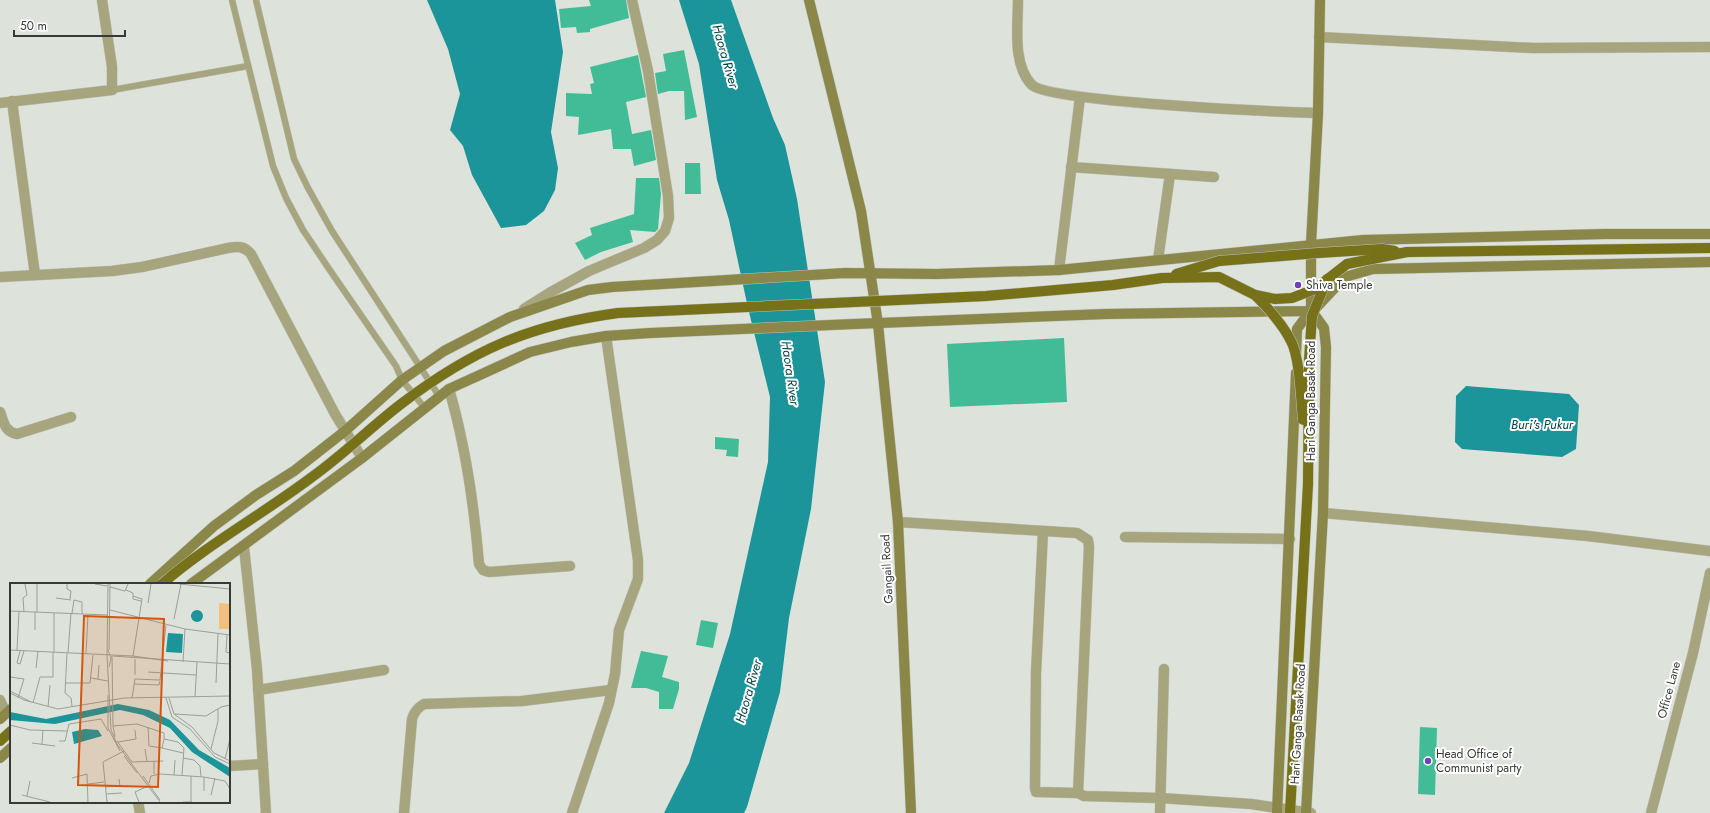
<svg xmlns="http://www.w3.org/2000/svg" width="1710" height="813" viewBox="0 0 1710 813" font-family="Jost,sans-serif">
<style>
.water{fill:#1b949a}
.building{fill:#42bc96}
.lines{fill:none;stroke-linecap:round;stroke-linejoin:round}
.lane-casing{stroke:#bcc1b9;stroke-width:7}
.street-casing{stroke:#bcc1b9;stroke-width:11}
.secondary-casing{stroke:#bcc1b9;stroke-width:11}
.primary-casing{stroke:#bcc1b9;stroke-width:11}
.lane{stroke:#a7a57d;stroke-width:6}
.street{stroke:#a7a57d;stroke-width:10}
.secondary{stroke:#8b8749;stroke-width:10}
.primary{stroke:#777119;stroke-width:10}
.primary-bridge-casing{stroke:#bcc1b9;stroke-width:11;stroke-linecap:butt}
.primary-bridge{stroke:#777119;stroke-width:10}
.poi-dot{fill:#6d42ba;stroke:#fff;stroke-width:1.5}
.labels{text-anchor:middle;stroke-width:4;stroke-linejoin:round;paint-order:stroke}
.poi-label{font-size:12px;fill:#363936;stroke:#fff;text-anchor:start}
.street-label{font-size:12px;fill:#363936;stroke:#fff}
.water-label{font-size:13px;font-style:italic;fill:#004448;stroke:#fff}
.inset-road{fill:none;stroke:#9a9f98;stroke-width:1}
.view{fill:#d65610;fill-opacity:0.15;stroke:#d65610;stroke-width:2}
.inset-edge{fill:none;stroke:#363936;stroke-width:2}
</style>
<rect width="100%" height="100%" fill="#dde3da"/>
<g class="water">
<polygon points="427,0 555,0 563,52 551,132 558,168 555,190 544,211 526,225 501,228 472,175 463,146 450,130 460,94 448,49"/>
<polygon points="679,0 731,0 773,118 785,145 797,199 825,382 811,509 789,618 780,692 747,807 744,813 664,813 689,763 730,634 768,462 770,397 748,308 729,220 717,180 699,64"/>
<polygon points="1466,386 1569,394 1579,405 1576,449 1562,457 1462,449 1455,442 1456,396"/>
</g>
<g class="building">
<polygon points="589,0 626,0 629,18 590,29 590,32 577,33 576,27 561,28 559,9 591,6"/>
<polygon points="684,50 697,117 685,120 684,91 669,91 658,94 655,73 666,71 663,54"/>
<polygon points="638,55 646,97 626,102 632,134 651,130 656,160 634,166 631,149 613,149 611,129 578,135 579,117 566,116 566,93 592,94 590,84 594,83 590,67"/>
<polygon points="685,163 700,163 701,194 685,194"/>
<polygon points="636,178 659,178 661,194 658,229 655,232 630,230 633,242 601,252 585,260 575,243 592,235 590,228 634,214"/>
<polygon points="1064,338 1067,402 950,407 947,344"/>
<polygon points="715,437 739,439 738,457 726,456 727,450 715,449"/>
<polygon points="701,620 718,623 713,648 696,645"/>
<polygon points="641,651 668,656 662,677 679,682 679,689 673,709 659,709 659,692 646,688 631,688"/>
<polygon points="1420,727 1437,728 1435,795 1418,794"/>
</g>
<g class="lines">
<g class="lane-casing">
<g id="lane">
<polyline points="232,0 273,166 286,198 303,230 327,266 396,366 402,380 424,407"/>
<polyline points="256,0 294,159 308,188 332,231 439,396"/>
<polyline points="112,90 248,66"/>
</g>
</g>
<g class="street-casing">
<g id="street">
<path d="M1018,0C1018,25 1012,65 1032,85C1049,102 1281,112 1318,113"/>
<polyline points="1319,37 1533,48 1710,47"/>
<polyline points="12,101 35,275"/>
<polyline points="0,103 112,90 112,67 102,0"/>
<polyline points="1071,167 1214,177"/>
<polyline points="1158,260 1170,174"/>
<polyline points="1059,270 1080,97"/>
<path d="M0,277L112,271L142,267L228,248C238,246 244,246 251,254L335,414L362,458"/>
<polyline points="524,309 551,292 589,271 644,248 657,240 665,231 669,218 668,196 648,71 632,0"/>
<path d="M449,389C466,447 474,504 479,564L483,570L489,572L570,566"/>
<path d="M0,412C4,423 5,432 17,434L71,417"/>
<polyline points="1323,513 1588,536 1710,551"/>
<polyline points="898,522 1077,533 1088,540 1089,547 1078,793 1084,796 1160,798 1251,804 1311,813"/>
<polyline points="1043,531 1036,673 1035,788 1036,792 1078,793"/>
<polyline points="1125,537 1290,539"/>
<polyline points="244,547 257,669 266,813"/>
<polyline points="258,690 384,670"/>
<polyline points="0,700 6,713"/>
<polyline points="229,766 263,764"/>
<polyline points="138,802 140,813"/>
<path d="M404,813L412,719C414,712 417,708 424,704L522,701L611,690"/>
<polyline points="572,813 609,703 615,674 619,630 638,579 638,560 606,336"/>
<polyline points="1160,813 1164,669"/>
<polyline points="1651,813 1693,653 1710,573"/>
</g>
</g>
<g class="secondary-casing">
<g id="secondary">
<polyline points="809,0 861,211 878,324 898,522 911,813"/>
<polyline points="1311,310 1311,244 1318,113 1320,0"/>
<polyline points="1296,355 1297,329 1311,310"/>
<polyline points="150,584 214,526 256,495 294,471 345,431 402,380 444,351 510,317 588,290 612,287 845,273 937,274 1059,270 1363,240 1605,234 1710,234"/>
<polyline points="191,584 362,458 449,389 530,352 571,342 606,336 650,333 854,324 1105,314 1313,311 1345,277 1373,269 1710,262"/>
<polyline points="0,719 11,709"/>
<polyline points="0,758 11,748"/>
<polyline points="1277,813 1296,373"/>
<polyline points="1306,813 1323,513 1326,347 1324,328 1311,310"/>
</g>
</g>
<g class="primary-casing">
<g id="primary">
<polyline points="1407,252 1710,248"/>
<polyline points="0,741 11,731"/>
<polyline points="1290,813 1308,484"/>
</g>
</g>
<use href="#lane" class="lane"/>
<use href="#street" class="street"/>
<use href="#secondary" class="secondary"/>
<use href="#primary" class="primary"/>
<g class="primary-bridge-casing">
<g id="primary-bridge">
<polyline points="1176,274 1219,261 1318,253 1382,249 1395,251"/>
<path d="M1255,295C1269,309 1282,323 1291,341C1300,358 1301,400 1303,420"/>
<polyline points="1308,484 1309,360 1312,316 1327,279"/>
<path d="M162,584C208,544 263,514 312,477C343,455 371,427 401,404C472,350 529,325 618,313L986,296L1113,285L1162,278L1219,277L1255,295L1275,299L1292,298L1315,289L1347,264L1407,252"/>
</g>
</g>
<use href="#primary-bridge" class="primary-bridge"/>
</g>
<g class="poi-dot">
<circle cx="1298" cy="285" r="4"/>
<circle cx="1428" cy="761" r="4"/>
</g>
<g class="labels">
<g class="poi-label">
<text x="1306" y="289">Shiva Temple</text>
<text x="1436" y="758">Head Office of<tspan x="1436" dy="14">Communist party</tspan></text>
</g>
<g class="street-label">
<text transform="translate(1311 401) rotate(-90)" y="4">Hari Ganga Basak Road</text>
<text transform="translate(887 569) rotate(-93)" y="4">Gangail Road</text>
<text transform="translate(1669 690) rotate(-75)" y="4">Office Lane</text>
<text transform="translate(1298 724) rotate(-87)" y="4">Hari Ganga Basak Road</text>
</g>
<g class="water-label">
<text transform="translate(726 56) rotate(74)" y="5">Haora River</text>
<text transform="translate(791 373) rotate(82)" y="5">Haora River</text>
<text x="1542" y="429">Buri's Pukur</text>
<text transform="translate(748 691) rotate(-74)" y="5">Haora River</text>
</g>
</g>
<g transform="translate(10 583)">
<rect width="220" height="220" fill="#dde3da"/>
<path d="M209,20L220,21V46H209Z" fill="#f3bf7d"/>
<path d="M181 33a6 6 0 1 1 12 0a6 6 0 1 1-12 0ZM158,50L173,51L172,70L156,69ZM108,121L139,127L160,137L189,167L220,185V194L182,169L160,145L133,132L110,127L45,141L0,137V129L36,136ZM75,146L88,147L92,153L64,161L62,149Z" fill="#1b949a"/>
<path class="inset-road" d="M57,1V6L61,8L60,16M85,1L97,3M98,1L97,72L101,147L107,161L150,219M169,1L220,6M100,4L115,8L118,1M116,7L123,10V16L131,18M46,15L61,17M138,20L141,1M100,27L175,46L220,52M0,28L97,32M14,29L13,15L17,12L15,1M27,29V1M62,30L64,17L72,19V31M164,36L171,1M25,47V29M217,52L216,69L220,70M0,67L123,73L158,78M7,67L9,29M98,67L101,75L99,84M99,67L100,1M10,68L7,80L10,81L14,68M44,69V30M58,69L61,30M57,70L55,110L61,115L62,123M76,71L78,31M102,73L103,143L105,154M103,73L220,81M123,73L132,16L123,13M173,79L175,46M26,85L28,68M138,89L186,92M125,92V76M0,94L14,96L8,115M81,95L98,98M88,96L89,82M55,100H80L83,72M206,100L208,51M124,101L149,102L150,98M0,108L21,119M0,110L14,117L48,126L114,115L220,113M98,112V145L110,168M185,114L187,79M122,115L125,96L150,97L156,42M156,115L162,134L180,146L205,174L220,181M159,115L164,131L182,144L204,170L220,178M23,120L30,94H43V69M38,124L40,102M165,131L196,133L211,124L220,122M0,142L20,147L57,148M103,143L127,141L154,150V156L168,159L174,165L172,192M138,144L139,163L152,165L154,156M49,158H55L59,141L91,136L98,148M107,158L122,179M108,159L126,156L125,147M22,160L45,163M32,161L33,147M152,165L173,170M135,166L137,179M201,166L208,138V126M114,173L127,190M173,175L184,177L190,183L191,193M215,176L220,156M144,178V191M122,179L153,178M164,192L165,177M133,193L150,217M62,195L77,191L78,219M139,200L141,193L150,191L194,194L215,198L220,206M78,201L94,199M95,204L110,203L109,196M194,208V194M96,211L112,210M12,212L40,219M201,212L205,195M17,213L20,198M97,219L93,179L114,168M129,219L125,209L138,203M173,219H181V193"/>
<path class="view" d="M74,33L154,36L148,204L68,202Z"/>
<rect width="220" height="220" class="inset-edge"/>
</g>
<path d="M14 30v6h111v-6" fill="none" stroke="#363936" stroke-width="2"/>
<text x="20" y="30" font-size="12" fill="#363936" stroke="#ffffff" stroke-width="3" paint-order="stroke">50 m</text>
</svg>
